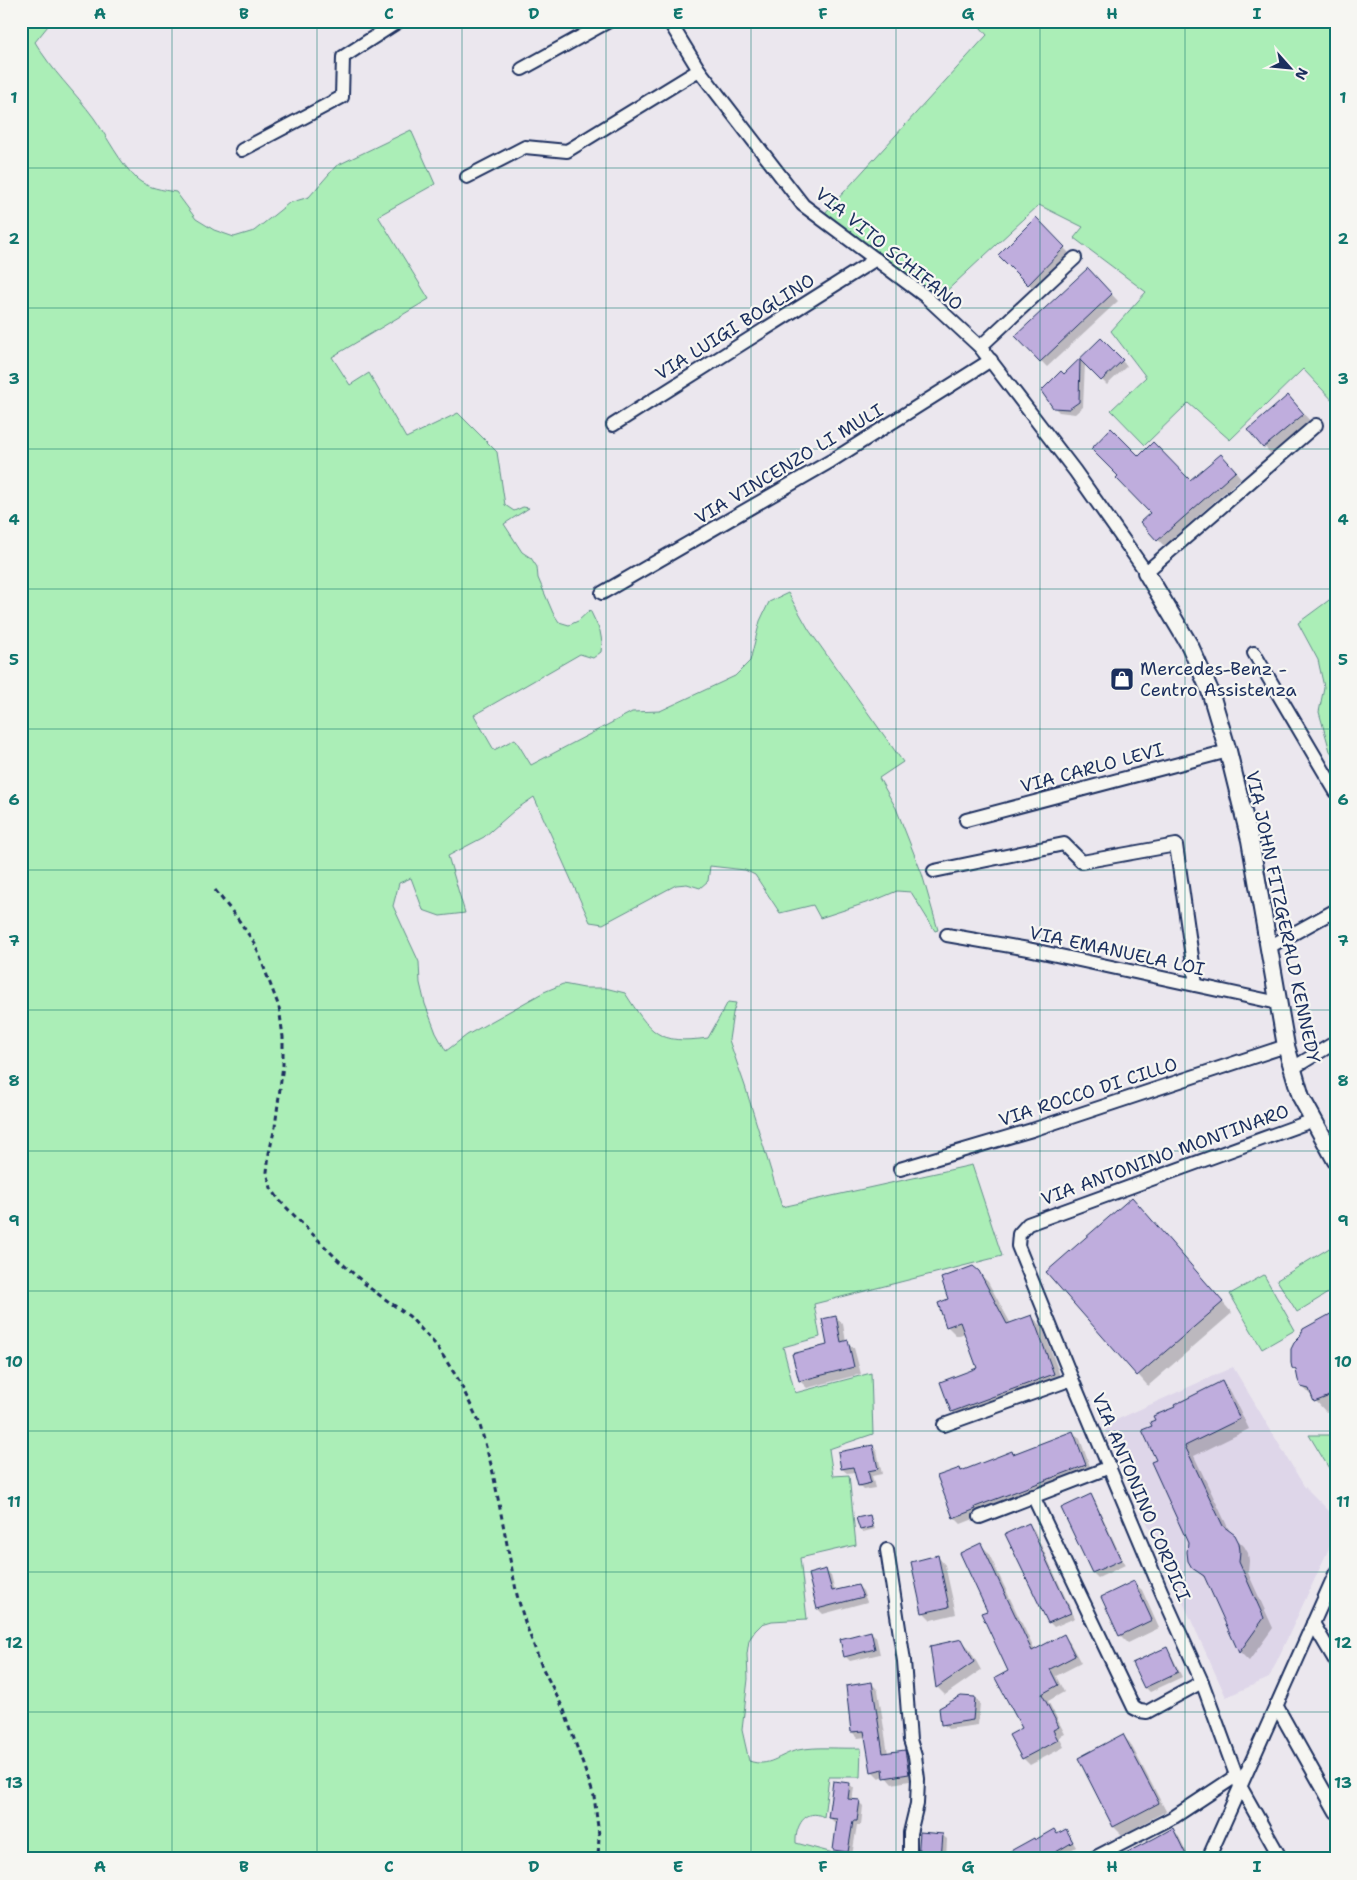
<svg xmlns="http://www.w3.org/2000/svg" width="1357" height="1880" viewBox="0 0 1357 1880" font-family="'Shantell Sans',sans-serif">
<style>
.built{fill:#ded6e9}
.green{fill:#abeeb7;stroke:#638e8a}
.shadow{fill:#0003}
.building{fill:#bfaddd;stroke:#1b2f5e}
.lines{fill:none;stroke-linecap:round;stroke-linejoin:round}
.minor-casing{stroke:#1b2f5e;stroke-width:16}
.tertiary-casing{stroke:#1b2f5e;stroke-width:20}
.path{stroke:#1b2f5e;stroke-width:3;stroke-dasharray:5 4;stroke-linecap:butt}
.minor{stroke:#f6f6f2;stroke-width:12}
.tertiary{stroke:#f6f6f2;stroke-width:16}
.grid{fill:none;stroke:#0f766e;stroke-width:1;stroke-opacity:0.55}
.labels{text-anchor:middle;stroke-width:4.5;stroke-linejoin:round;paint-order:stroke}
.street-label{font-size:18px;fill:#1b2f5e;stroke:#f6f6f2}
.poi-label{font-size:18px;fill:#1b2f5e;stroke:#f6f6f2;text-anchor:start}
.neatline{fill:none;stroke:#0f766e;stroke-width:2}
.grid-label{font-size:16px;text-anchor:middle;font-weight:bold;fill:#0f766e}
</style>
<rect width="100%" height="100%" fill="#ebe7ee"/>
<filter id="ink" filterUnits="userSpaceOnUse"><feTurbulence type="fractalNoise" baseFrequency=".02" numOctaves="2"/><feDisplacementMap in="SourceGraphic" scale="10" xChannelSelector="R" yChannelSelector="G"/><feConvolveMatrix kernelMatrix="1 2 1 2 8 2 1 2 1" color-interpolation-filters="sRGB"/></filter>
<g filter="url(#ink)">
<polygon class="built" points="1233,1367 1304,1486 1336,1518 1336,1533 1269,1678 1226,1697 1103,1426"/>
<g class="green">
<path d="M21,21H52L35,42C51,70 75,92 94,118C108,138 119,162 137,179C147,188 163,190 176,192L196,219L214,230L234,237L254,231L289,203L309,197L336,166L411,130L435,184L378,216L429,299L332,357L350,385L369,373L406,438L458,413L497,452L505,505L514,511L523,507L529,508L504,524L522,552L531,558L537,567L538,578L553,613L559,622L569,625L578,621L590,610L600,631L602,642L601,652L593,658L580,654L474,715L494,750L515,739L531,765L632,712L660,711L735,676L750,661L760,621L769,602L788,593L809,630L903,762L879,778L896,808L922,874L938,930L935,931L911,892L897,891L878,899L820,918L813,905L780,913L755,875L745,870L710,866L708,881L700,888L687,884L676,885L603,924L590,922L534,797L515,810L484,837L448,856L465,913L440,916L423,910L411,878L399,883L393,906L419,962L420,983L425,1004L436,1033L446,1051L467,1035L544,992L563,984L584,988H605L625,993C651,1033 657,1045 708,1038L728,1002L736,1003L733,1013L729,1040L745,1086L782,1207L972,1165L1002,1256L814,1304L820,1337L783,1347L795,1393L871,1373L873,1434L829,1449L833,1476L849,1475L856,1545L800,1558L807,1619L772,1621L762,1624L755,1631L749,1640L747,1654L748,1679L742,1730L749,1761C770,1768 778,1755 798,1750C817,1746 841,1749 861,1748L860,1777H829L824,1817C805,1807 795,1827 796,1843L837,1854L836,1859H21Z"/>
<polygon points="975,21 1336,21 1336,404 1303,369 1230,440 1188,403 1145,445 1111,410 1146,377 1111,331 1146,292 1074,238 1083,227 1039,205 940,297 824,214 987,35"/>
<polygon points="1336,595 1336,759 1330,751 1319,712 1324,687 1318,660 1298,623"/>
<polygon points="1336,1244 1336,1288 1297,1312 1277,1280"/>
<polygon points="1264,1275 1295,1330 1262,1349 1230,1294"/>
<polygon points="1309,1435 1336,1435 1336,1480"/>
</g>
<g class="shadow">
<polygon points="1036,219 1069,253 1034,289 1000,255"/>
<polygon points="1088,269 1118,301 1047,367 1017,336"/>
<polygon points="1101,340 1127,366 1107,385 1085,363 1083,407 1075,414 1059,412 1054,407 1064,376"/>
<polygon points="1296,405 1311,422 1272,455 1250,430"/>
<polygon points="1139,458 1190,482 1227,461 1241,478 1164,546 1142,522 1152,513"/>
<polygon points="1132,1199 1232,1313 1148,1386 1048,1272"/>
<polygon points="978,1272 988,1282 1011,1324 1032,1317 1042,1326 1063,1384 962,1421 952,1411 978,1369 965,1333 957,1336 947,1326 950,1299"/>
<polygon points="1336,1316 1336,1408 1326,1412 1302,1386 1297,1372 1293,1368"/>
<polygon points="836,1317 843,1324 846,1342 854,1348 861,1374 807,1388 800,1381 829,1346"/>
<polygon points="1222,1382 1231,1392 1249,1429 1194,1456 1231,1534 1244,1546 1248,1553 1249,1561 1248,1573 1273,1628 1249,1661 1240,1652 1207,1580 1193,1567 1189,1542 1157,1460 1154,1426 1176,1407"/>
<polygon points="1073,1432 1080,1439 1092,1472 961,1524 954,1517 960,1469 962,1472 1012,1453 1014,1455"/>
<polygon points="872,1446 877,1451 882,1474 872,1476 875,1488 863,1490 859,1486 856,1472 847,1473 842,1469 839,1453"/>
<polygon points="1090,1496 1095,1501 1125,1565 1098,1578 1093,1573"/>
<polygon points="870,1517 875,1529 863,1532 861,1530"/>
<polygon points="1029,1525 1034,1530 1075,1618 1054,1627 1049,1622"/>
<polygon points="981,1545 988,1552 1035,1651 1063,1636 1070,1643 1081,1663 1056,1676 1064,1692 1048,1701 1065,1734 1059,1737 1064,1747 1030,1765 1023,1758 1023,1728 1009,1672 988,1612"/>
<polygon points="938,1557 945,1565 956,1614 931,1620 923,1612"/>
<polygon points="826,1571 831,1576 835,1592 858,1586 863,1591 867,1602 823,1614 818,1609 809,1575"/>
<polygon points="1134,1583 1142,1590 1159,1628 1128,1643 1120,1635"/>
<polygon points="871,1632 876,1637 880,1654 850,1661 845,1656"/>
<polygon points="961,1640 969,1648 981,1670 945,1695 937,1687 931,1647"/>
<polygon points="1166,1649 1171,1654 1182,1677 1150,1692 1145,1687"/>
<polygon points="872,1684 878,1690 888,1754 904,1752 911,1758 915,1780 892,1784 885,1776 879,1778 872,1771 866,1737 858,1738 852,1732"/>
<polygon points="975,1698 980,1703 978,1725 948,1729 943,1724"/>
<polygon points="1122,1735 1130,1743 1166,1811 1122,1835 1114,1827 1080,1758"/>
<polygon points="849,1784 854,1788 852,1801 859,1802 863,1806 861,1825 857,1825 852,1856 839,1854 834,1850 838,1823 834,1822 830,1818"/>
<polygon points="1173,1830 1178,1835 1190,1859 1117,1859"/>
<polygon points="1054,1831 1058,1835 1066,1831 1076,1847 1056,1859 1014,1859 1010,1853"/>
<polygon points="942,1835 947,1839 946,1859 920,1859"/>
</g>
<g class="building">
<polygon points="1036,217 1065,247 1028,285 998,255"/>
<polygon points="1088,268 1112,294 1040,362 1015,336"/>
<polygon points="1101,338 1123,360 1101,381 1080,360 1079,402 1069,409 1053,408 1041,391 1061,371 1064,374"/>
<polygon points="1288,395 1304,414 1263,448 1248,430"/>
<polygon points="1111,428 1139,456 1153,442 1190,480 1221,454 1236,471 1157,541 1140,522 1150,513 1116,478 1118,476 1091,449"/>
<polygon points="1132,1197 1223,1302 1137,1376 1046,1272"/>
<polygon points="973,1266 979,1271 1007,1324 1032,1315 1054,1374 951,1412 940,1382 977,1368 960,1322 946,1327 938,1303 948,1299 941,1278"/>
<polygon points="1336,1311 1336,1388 1327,1397 1314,1402 1309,1389 1301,1387 1298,1380 1296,1370 1292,1368 1291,1363 1291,1349 1294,1343 1300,1337 1303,1329"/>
<polygon points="836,1316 841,1342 848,1340 854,1367 799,1381 792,1354 827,1345 822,1319"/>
<polygon points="1222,1381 1240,1419 1185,1446 1223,1526 1235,1535 1239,1543 1240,1551 1239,1562 1264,1618 1239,1653 1204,1576 1192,1568 1188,1561 1187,1552 1188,1543 1151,1462 1156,1460 1142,1430 1152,1426 1150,1422 1155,1420 1153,1416 1175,1407 1174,1405"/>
<polygon points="1073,1431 1086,1465 975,1507 976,1509 953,1518 937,1476 960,1468 961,1471 1012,1451 1013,1454"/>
<polygon points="873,1445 878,1469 868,1471 871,1483 858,1486 853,1467 841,1469 838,1452"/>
<polygon points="1091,1494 1121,1560 1092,1573 1061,1508"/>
<polygon points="870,1515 873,1527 860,1530 856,1518"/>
<polygon points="1029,1523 1071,1613 1048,1623 1005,1534"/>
<polygon points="981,1543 1032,1651 1064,1634 1075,1656 1050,1669 1058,1685 1042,1694 1059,1727 1053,1730 1058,1740 1022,1759 1009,1735 1022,1728 995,1678 1008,1671 981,1613 987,1611 960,1553"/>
<polygon points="938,1555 949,1607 922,1613 911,1562"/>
<polygon points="826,1569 832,1591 858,1585 863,1597 817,1609 808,1574"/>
<polygon points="1134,1581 1152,1620 1119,1636 1101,1597"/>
<polygon points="871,1631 875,1649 844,1657 840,1639"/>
<polygon points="962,1639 974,1662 936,1688 930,1646"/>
<polygon points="1167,1647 1178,1672 1144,1688 1132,1663"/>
<polygon points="872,1682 883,1753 905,1750 909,1774 884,1778 883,1769 871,1772 864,1731 851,1732 846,1686"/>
<polygon points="961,1696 975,1697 973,1720 941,1725 939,1708"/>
<polygon points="1123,1734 1159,1803 1113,1827 1078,1758"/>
<polygon points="833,1781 850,1783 848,1799 860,1800 857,1821 853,1821 848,1852 833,1850 837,1819 828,1818"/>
<polygon points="1173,1828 1188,1859 1114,1859 1155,1838"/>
<polygon points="1054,1829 1057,1834 1066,1829 1073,1842 1044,1859 996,1859 1034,1838 1035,1840"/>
<polygon points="920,1832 943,1834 941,1859 918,1859"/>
</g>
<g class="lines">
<g class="minor-casing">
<g id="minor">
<polyline points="669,21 699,70 803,205 925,296 980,347 1075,471 1146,572 1316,425"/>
<polyline points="522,69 609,21"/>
<polyline points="242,150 342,97 343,57 399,21"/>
<polyline points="467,177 525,147 567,151 699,70"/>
<polyline points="980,347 1075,258"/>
<polyline points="613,425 876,259"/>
<polyline points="602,593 831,461 991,360"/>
<polyline points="1254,653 1336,792"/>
<polyline points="966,820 1228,751"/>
<polyline points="934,871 1064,844 1082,862 1176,845 1196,985"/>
<polyline points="947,935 1028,949 1278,1003"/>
<polyline points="1269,947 1336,910"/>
<polyline points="1293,1068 1336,1042"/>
<polyline points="900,1169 1032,1130 1286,1046"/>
<polyline points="944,1425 1072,1379"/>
<polyline points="1033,1496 1134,1708 1140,1711 1147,1712 1202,1682"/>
<polyline points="980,1517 1110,1467"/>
<polyline points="887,1550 904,1661 910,1740 915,1756 918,1779 917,1804 910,1833 910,1859"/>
<polyline points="1313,1623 1336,1662"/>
<polyline points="1276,1705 1336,1812"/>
<polyline points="1092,1859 1174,1817 1236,1776"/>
<polyline points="1208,1859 1336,1572"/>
<polyline points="1281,1859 1240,1786 1202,1682 1162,1593 1072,1379 1018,1246 1019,1234 1028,1224 1314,1120"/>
<polyline points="1334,1859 1336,1857"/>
</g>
</g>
<g class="tertiary-casing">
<polyline id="tertiary" points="1146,572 1190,646 1210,691 1228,751 1250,840 1286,1046 1301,1097 1336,1161"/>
</g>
<polyline class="path" points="215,890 238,919 255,944 279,1007 283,1037 283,1065 275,1127 269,1153 267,1172 271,1188 280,1201 338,1260 371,1289 409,1316 436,1345 458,1379 479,1422 492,1468 517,1595 525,1622 542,1667 564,1710 594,1796 599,1835 598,1859"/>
<use href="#minor" class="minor"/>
<use href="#tertiary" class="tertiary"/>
</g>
</g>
<path class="grid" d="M172,21V1859M317,21V1859M462,21V1859M606,21V1859M751,21V1859M896,21V1859M1040,21V1859M1185,21V1859M21,168H1336M21,308H1336M21,449H1336M21,589H1336M21,729H1336M21,870H1336M21,1010H1336M21,1151H1336M21,1291H1336M21,1431H1336M21,1572H1336M21,1712H1336"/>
<defs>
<g id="shop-square" transform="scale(1.25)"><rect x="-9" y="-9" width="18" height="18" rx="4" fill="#1b2f5e" stroke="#f6f6f2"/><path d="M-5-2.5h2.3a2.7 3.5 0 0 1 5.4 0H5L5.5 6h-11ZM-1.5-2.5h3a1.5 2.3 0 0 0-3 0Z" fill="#fff"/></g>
</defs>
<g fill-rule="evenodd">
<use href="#shop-square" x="1122" y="679"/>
</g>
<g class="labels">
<g class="street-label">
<text transform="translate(889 249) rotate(39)" y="6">VIA VITO SCHIFANO</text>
<text transform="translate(735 327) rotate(-32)" y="6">VIA LUIGI BOGLINO</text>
<text transform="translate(789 464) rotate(-31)" y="6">VIA VINCENZO LI MULI</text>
<text transform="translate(1092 768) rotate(-15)" y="6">VIA CARLO LEVI</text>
<text transform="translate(1283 917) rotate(78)" y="6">VIA JOHN FITZGERALD KENNEDY</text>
<text transform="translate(1117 951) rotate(12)" y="6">VIA EMANUELA LOI</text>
<text transform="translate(1088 1092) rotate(-18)" y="6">VIA ROCCO DI CILLO</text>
<text transform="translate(1165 1155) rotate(-20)" y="6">VIA ANTONINO MONTINARO</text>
<text transform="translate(1141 1497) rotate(67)" y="6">VIA ANTONINO CORDICI</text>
</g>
<g class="poi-label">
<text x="1140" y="675">Mercedes-Benz -<tspan x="1140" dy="21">Centro Assistenza</tspan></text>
</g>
</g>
<rect width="1357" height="1880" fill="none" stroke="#f6f6f2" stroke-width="55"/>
<g transform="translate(1290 68) rotate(117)" stroke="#f6f6f2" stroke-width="4" paint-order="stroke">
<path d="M0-4L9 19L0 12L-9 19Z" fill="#1b2f5e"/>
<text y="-8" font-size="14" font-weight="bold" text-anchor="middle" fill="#1b2f5e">N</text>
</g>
<rect x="28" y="28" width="1302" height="1824" class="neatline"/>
<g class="grid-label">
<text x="100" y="19">A</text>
<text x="244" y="19">B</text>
<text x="389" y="19">C</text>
<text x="534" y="19">D</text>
<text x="678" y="19">E</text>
<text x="823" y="19">F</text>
<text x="968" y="19">G</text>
<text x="1112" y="19">H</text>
<text x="1257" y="19">I</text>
<text x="14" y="103">1</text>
<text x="1343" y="103">1</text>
<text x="14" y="244">2</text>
<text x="1343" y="244">2</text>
<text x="14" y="384">3</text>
<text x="1343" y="384">3</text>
<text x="14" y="525">4</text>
<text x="1343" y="525">4</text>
<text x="14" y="665">5</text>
<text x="1343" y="665">5</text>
<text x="14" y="805">6</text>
<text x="1343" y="805">6</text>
<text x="14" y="946">7</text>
<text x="1343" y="946">7</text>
<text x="14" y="1086">8</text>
<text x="1343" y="1086">8</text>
<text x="14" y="1226">9</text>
<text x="1343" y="1226">9</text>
<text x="14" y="1367">10</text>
<text x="1343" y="1367">10</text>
<text x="14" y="1507">11</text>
<text x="1343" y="1507">11</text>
<text x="14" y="1648">12</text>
<text x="1343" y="1648">12</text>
<text x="14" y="1788">13</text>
<text x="1343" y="1788">13</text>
<text x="100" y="1872">A</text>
<text x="244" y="1872">B</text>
<text x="389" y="1872">C</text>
<text x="534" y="1872">D</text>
<text x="678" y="1872">E</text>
<text x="823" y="1872">F</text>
<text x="968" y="1872">G</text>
<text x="1112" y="1872">H</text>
<text x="1257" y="1872">I</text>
</g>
</svg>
